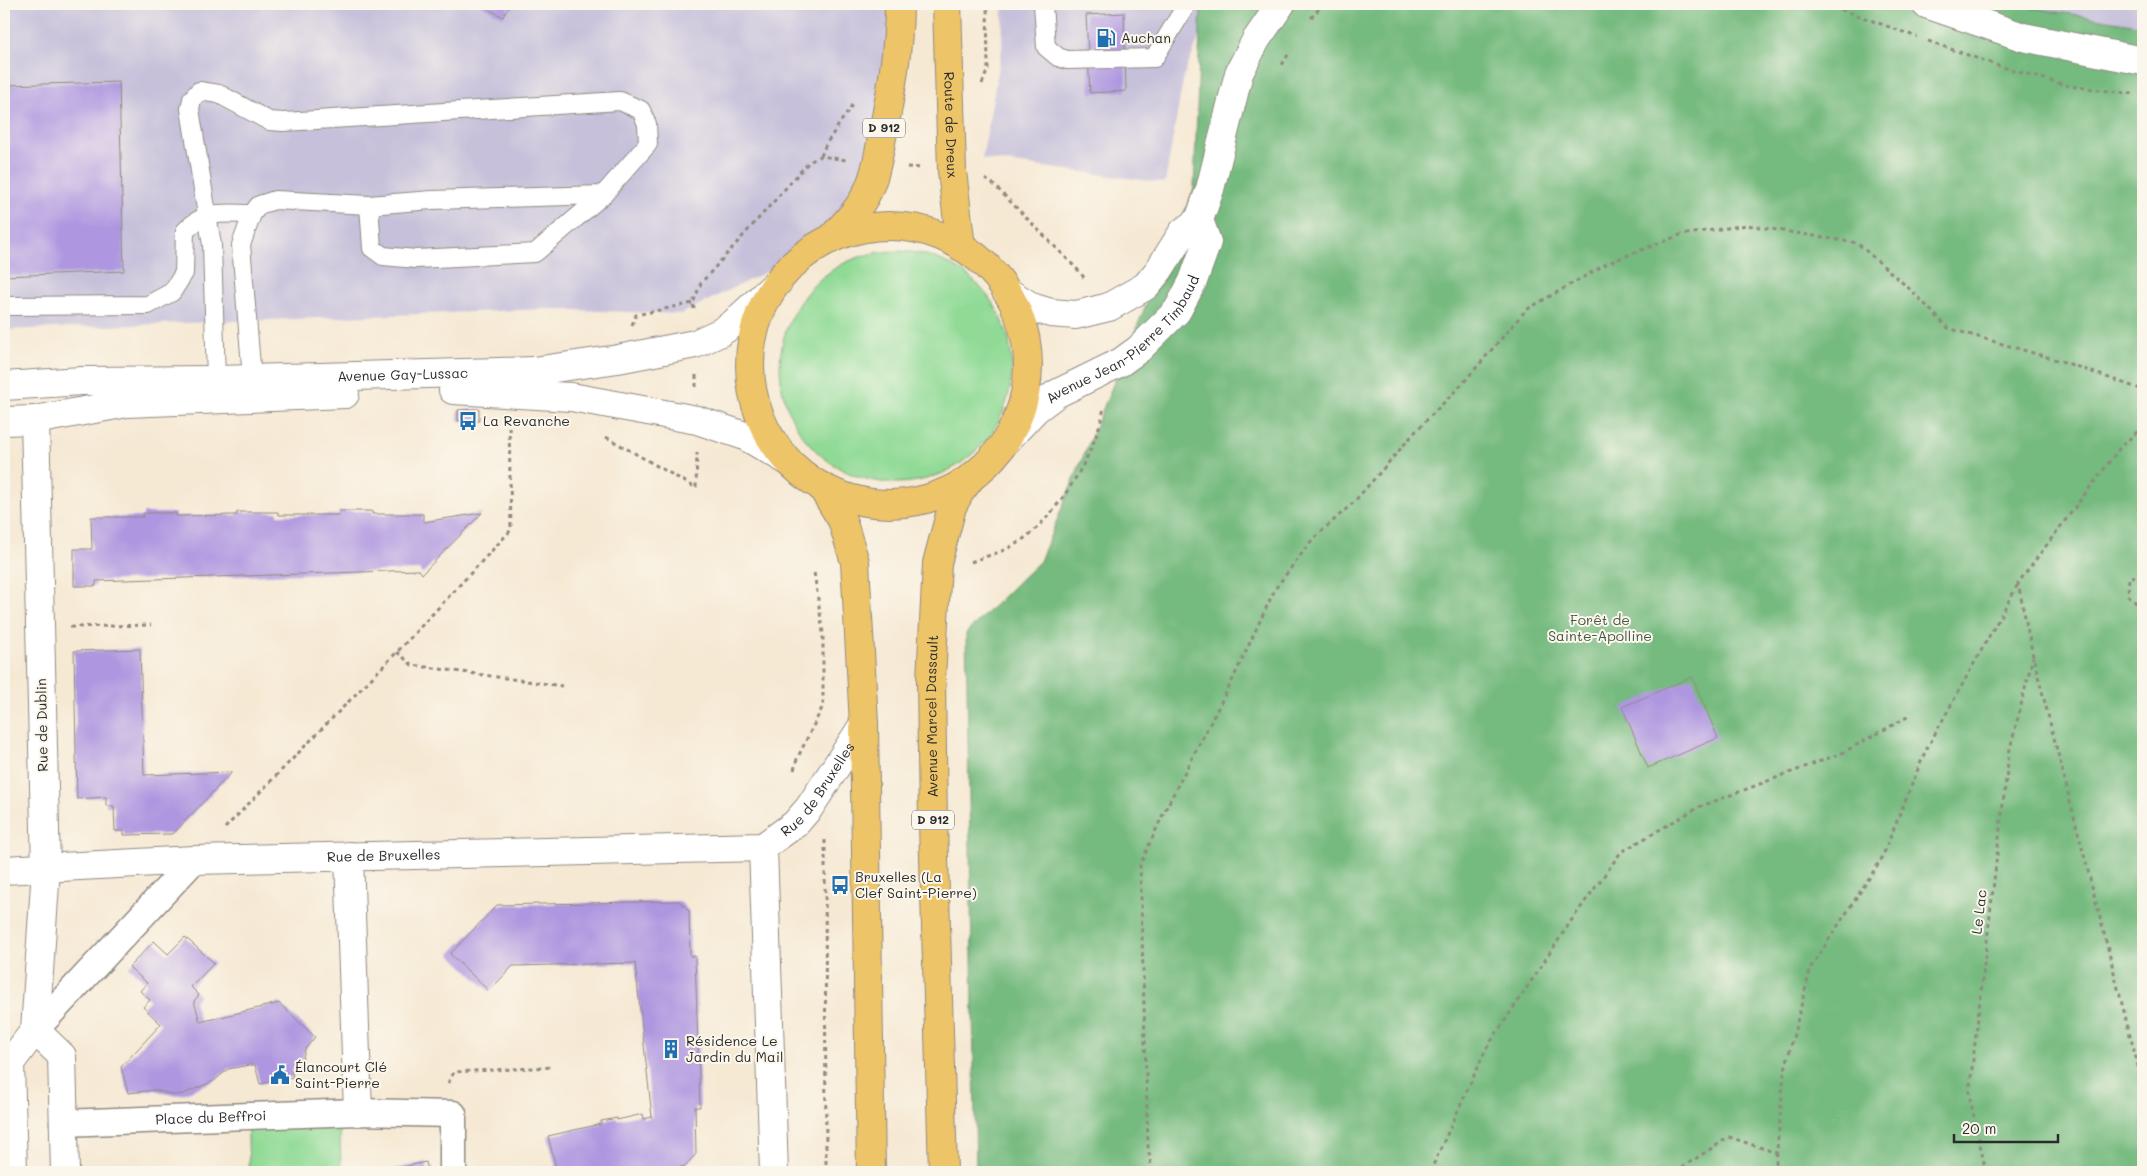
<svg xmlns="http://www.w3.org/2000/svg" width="2147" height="1176" viewBox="0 0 2147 1176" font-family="Mali,sans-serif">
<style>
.industrial{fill:#c6c0da}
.green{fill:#90da95;stroke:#5e8260}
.forest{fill:#74ba7e;stroke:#507254}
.building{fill:#ae96e0}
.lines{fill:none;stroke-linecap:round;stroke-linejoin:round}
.service-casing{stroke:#908a80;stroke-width:20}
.pedestrian-casing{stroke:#908a80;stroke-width:29}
.minor-casing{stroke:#908a80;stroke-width:30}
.tertiary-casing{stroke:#908a80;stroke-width:30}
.primary-casing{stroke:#908a80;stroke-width:30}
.path{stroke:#908a80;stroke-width:3;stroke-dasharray:4 4;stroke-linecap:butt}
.service{stroke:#fff;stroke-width:18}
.pedestrian{stroke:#fff;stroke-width:26}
.minor{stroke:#fff;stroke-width:28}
.tertiary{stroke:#fff;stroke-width:28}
.primary{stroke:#eec469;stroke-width:28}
.labels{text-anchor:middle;stroke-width:4;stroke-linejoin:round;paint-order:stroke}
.shield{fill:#fbf7ec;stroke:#696865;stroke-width:1}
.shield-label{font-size:12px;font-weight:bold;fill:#2b2b2b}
.poi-label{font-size:14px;fill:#2b2b2b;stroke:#fbf7ec;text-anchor:start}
.street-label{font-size:14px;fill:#2b2b2b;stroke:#fbf7ec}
.park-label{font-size:14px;fill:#445746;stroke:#fbf7ec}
</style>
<rect width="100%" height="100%" fill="#fbf7ec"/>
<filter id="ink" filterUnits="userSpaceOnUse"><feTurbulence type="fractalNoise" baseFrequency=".02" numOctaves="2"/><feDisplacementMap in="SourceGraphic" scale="10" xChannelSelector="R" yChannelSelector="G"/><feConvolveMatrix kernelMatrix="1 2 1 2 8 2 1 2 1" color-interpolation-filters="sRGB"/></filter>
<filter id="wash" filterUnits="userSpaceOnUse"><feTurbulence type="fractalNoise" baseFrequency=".0096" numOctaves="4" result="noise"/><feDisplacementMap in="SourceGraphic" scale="20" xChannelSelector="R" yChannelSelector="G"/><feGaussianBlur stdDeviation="1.12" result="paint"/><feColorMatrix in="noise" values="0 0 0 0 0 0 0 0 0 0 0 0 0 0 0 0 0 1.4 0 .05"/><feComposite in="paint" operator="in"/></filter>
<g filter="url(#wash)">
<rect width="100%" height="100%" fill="#f6e9d4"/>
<g class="industrial">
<polygon points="4,4 910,4 848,231 681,314 548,309 4,330"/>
<polygon points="1003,4 1213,4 1184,75 1165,183 982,159 1002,49"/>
<polygon points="2009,4 2143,4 2143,26"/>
</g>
<g class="green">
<circle cx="896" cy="367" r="116"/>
<polygon points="339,1104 341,1167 249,1169 247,1107"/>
</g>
<polygon class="forest" points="1201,4 2009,4 2143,26 2143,1172 976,1172 966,633 1040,561 1194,189"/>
<g id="blocks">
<g class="building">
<polygon points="479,4 510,4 503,17"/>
<polygon points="1124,13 1126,91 1090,93 1086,15"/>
<polygon points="119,82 124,271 4,276 4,85"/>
<polygon points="479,409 479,421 458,421 458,410"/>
<polygon points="339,511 372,511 372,514 423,514 423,522 482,513 422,574 419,570 96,581 96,586 74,586 74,549 92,549 91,517 143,517 143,513 176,513 176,516 237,515 237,512 278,512 278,515 338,515"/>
<polygon points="140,649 144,775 232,772 173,834 124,835 124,831 115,831 114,806 106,806 106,797 77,799 74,651"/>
<polygon points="1692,677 1718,738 1648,768 1622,707"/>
<polygon points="679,901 689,911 690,956 695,956 700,1107 695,1107 696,1154 685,1166 660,1172 557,1172 548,1136 601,1124 601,1121 617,1118 617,1120 643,1114 644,1119 652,1117 635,963 513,966 489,991 450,954 497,905"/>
<polygon points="185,937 214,963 191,987 199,995 194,1001 200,1022 279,1003 315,1037 305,1049 302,1061 291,1070 293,1077 260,1084 255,1065 249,1065 228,1069 214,1081 183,1094 173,1095 155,1090 128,1093 121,1067 161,1024 143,1007 150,1000 140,991 147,983 129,967 154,941 168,954"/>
<polygon points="426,1162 428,1172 383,1172 383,1171"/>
</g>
</g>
</g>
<g filter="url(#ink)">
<use href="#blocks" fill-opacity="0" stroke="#908a80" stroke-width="1"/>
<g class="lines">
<g class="service-casing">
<g id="service">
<polyline points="1043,4 1046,47 1058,57 1067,60 1154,58 1187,4"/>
<polyline points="369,205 372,248 383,256 416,259 535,253 603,195"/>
<path d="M4,306L148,305L172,292L184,273L185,231C206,209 224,214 252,214"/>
<polyline points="216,380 212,245 190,109 192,99 199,91 219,94 269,121 284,122 620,101 641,110 647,124 648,144 603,195 432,200 369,205 275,200 259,205 252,214 241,245 252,378"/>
</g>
</g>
<g class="pedestrian-casing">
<g id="pedestrian">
<polyline points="35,1030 194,860"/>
<path id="s1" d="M63,1123L358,1112L453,1114V1172"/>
</g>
</g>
<g class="minor-casing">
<g id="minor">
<path id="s2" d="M4,386L82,381L216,380L534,371L618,359L695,344L721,332L734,323L778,282"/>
<polyline points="453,390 571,397 697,420 745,436 788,461"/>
<polyline points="4,421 35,420 127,403 345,394"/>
<polyline points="763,847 774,1172"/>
<polyline points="349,856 358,1112"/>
<path id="s3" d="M4,870L194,860L763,847L795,824L809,808L864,724"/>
<polyline points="35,1030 62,1056 65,1172"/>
<polyline points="13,1172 10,1063 35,1030 46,869 35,420"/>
</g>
</g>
<g class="tertiary-casing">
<g id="tertiary">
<polyline points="1926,4 2023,37 2143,61"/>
<polyline points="1006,291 1034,308 1051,313 1076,315 1109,307 1146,286 1159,270 1183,232 1199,220 1210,189 1239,73 1256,40 1281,4"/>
<path id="s4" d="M1005,442L1036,409L1056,394L1121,362L1139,349L1177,311L1193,281L1207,242L1199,220"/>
</g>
</g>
<g class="primary-casing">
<g id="primary">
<path id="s5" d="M947,4L952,171L961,247"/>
<circle cx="889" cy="365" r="139"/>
<path d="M831,239C841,227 853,216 861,203C874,184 878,159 882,137C891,93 899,49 899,4"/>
<polyline points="821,486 842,520 855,562 864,724 871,1172"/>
<path id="s6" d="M943,1172L933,823L931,679L937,563L952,507L960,492L970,479"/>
</g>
</g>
<g class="path">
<polyline points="1826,4 1917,37"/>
<polyline points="1311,18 1323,4"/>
<polyline points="1928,41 1999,66 2069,86 2134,94"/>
<polyline points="1282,65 1289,53"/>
<polyline points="982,84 988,69 987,4"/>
<polyline points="821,156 826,144 854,102"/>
<polyline points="907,167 921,168"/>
<polyline points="985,179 992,183 1079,271 1086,280"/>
<polyline points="694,309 693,303 701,283 809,162 821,156 846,160"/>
<polyline points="632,325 636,315 693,303"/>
<polyline points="696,375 696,389"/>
<polyline points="2143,426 2119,449 2018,583 2033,656 2140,1074 2143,1079"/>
<polyline points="606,437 696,488 697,453"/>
<path d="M971,562C985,556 1001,553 1014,545C1054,523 1098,451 1104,406"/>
<polyline points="2143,576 2129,577 2128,595 2143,610"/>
<polyline points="70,627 151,625"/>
<polyline points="397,652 412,665 562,686"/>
<polyline points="794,770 797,759 823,706 823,633 814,572"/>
<polyline points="225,828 397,652 511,530 509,424"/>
<polyline points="825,840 826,1172"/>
<polyline points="448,1083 454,1072 553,1067"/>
<polyline points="1152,1172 1148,1146 1140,865 1164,812 1232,681 1275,589 1312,540 1354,502 1416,431 1463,383 1526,310 1608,263 1680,235 1747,225 1857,243 1912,291 1948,328 2064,362 2143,390"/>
<polyline points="1430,1172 1486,1049 1571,921 1621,852 1699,807 1842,753 1909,716"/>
<polyline points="1675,1172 1729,1137 1777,1153"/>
<polyline points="1775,1172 1784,1073 1811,967 1881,860 1925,752 2018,584"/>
<polyline points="1986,1172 1969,1094 2009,753 2033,657"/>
</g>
<use href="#service" class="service"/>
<use href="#pedestrian" class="pedestrian"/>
<use href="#minor" class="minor"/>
<use href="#tertiary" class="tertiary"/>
<use href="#primary" class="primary"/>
</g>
</g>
<defs>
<g id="fuel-bare" transform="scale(1.5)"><path d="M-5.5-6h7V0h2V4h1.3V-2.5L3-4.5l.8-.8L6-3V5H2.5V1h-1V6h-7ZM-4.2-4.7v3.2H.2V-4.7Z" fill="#1f6fb2" stroke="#fbf7ec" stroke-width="2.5" paint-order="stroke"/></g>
<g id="bus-bare" transform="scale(1.5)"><path d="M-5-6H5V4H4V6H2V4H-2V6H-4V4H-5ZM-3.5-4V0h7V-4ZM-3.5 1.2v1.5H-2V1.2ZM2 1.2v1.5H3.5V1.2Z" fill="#1f6fb2" stroke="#fbf7ec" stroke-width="2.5" paint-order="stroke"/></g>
<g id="building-bare" transform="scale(1.5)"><path d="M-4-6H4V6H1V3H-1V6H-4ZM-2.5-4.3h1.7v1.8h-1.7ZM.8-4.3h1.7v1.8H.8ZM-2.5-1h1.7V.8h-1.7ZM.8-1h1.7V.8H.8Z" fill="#1f6fb2" stroke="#fbf7ec" stroke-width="2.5" paint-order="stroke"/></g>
<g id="civic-bare" transform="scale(1.5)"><path d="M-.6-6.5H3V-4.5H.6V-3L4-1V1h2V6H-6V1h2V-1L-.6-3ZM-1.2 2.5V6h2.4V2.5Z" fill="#1f6fb2" stroke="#fbf7ec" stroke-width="2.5" paint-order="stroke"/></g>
</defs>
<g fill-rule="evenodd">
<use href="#fuel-bare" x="1106" y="38"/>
<use href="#bus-bare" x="468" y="421"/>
<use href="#bus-bare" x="840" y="885"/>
<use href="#building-bare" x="671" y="1049"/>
<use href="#civic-bare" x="280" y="1075"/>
</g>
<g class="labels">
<g class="shield">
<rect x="863" y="118.5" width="42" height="19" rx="4"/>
<rect x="912" y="810.5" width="42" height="19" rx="4"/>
</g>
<g class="shield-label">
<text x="884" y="132">D 912</text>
<text x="933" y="824">D 912</text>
</g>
<g class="poi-label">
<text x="1121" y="43">Auchan</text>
<text x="483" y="426">La Revanche</text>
<text x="855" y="882">Bruxelles (La<tspan x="855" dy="16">Clef Saint-Pierre)</tspan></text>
<text x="686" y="1046">Résidence Le<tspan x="686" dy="16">Jardin du Mail</tspan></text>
<text x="295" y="1072">Élancourt Clé<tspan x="295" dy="16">Saint-Pierre</tspan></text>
</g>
<g class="street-label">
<text dy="5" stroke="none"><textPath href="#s5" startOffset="121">Route de Dreux</textPath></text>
<text dy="5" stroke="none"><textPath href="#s4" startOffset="159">Avenue Jean-Pierre Timbaud</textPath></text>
<text dy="5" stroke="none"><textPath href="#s2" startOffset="399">Avenue Gay-Lussac</textPath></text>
<text dy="5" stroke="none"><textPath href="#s6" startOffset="456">Avenue Marcel Dassault</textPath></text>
<text transform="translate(42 725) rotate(-91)" y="5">Rue de Dublin</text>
<text dy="5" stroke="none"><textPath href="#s3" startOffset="840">Rue de Bruxelles</textPath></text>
<text dy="5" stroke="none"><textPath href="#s3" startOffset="380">Rue de Bruxelles</textPath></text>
<text transform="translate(1979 912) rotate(-83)" y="5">Le Lac</text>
<text dy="5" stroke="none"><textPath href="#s1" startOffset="148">Place du Beffroi</textPath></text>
</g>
<g class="park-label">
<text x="1600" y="625">Forêt de<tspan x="1600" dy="16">Sainte-Apolline</tspan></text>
</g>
</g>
<rect width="2147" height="1176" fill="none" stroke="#fbf7ec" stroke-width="20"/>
<path d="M1954 1134v8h104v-8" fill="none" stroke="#2b2b2b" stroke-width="2.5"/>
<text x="1962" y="1134" font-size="15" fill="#2b2b2b" stroke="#fbf7ec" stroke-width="4" paint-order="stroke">20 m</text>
</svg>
